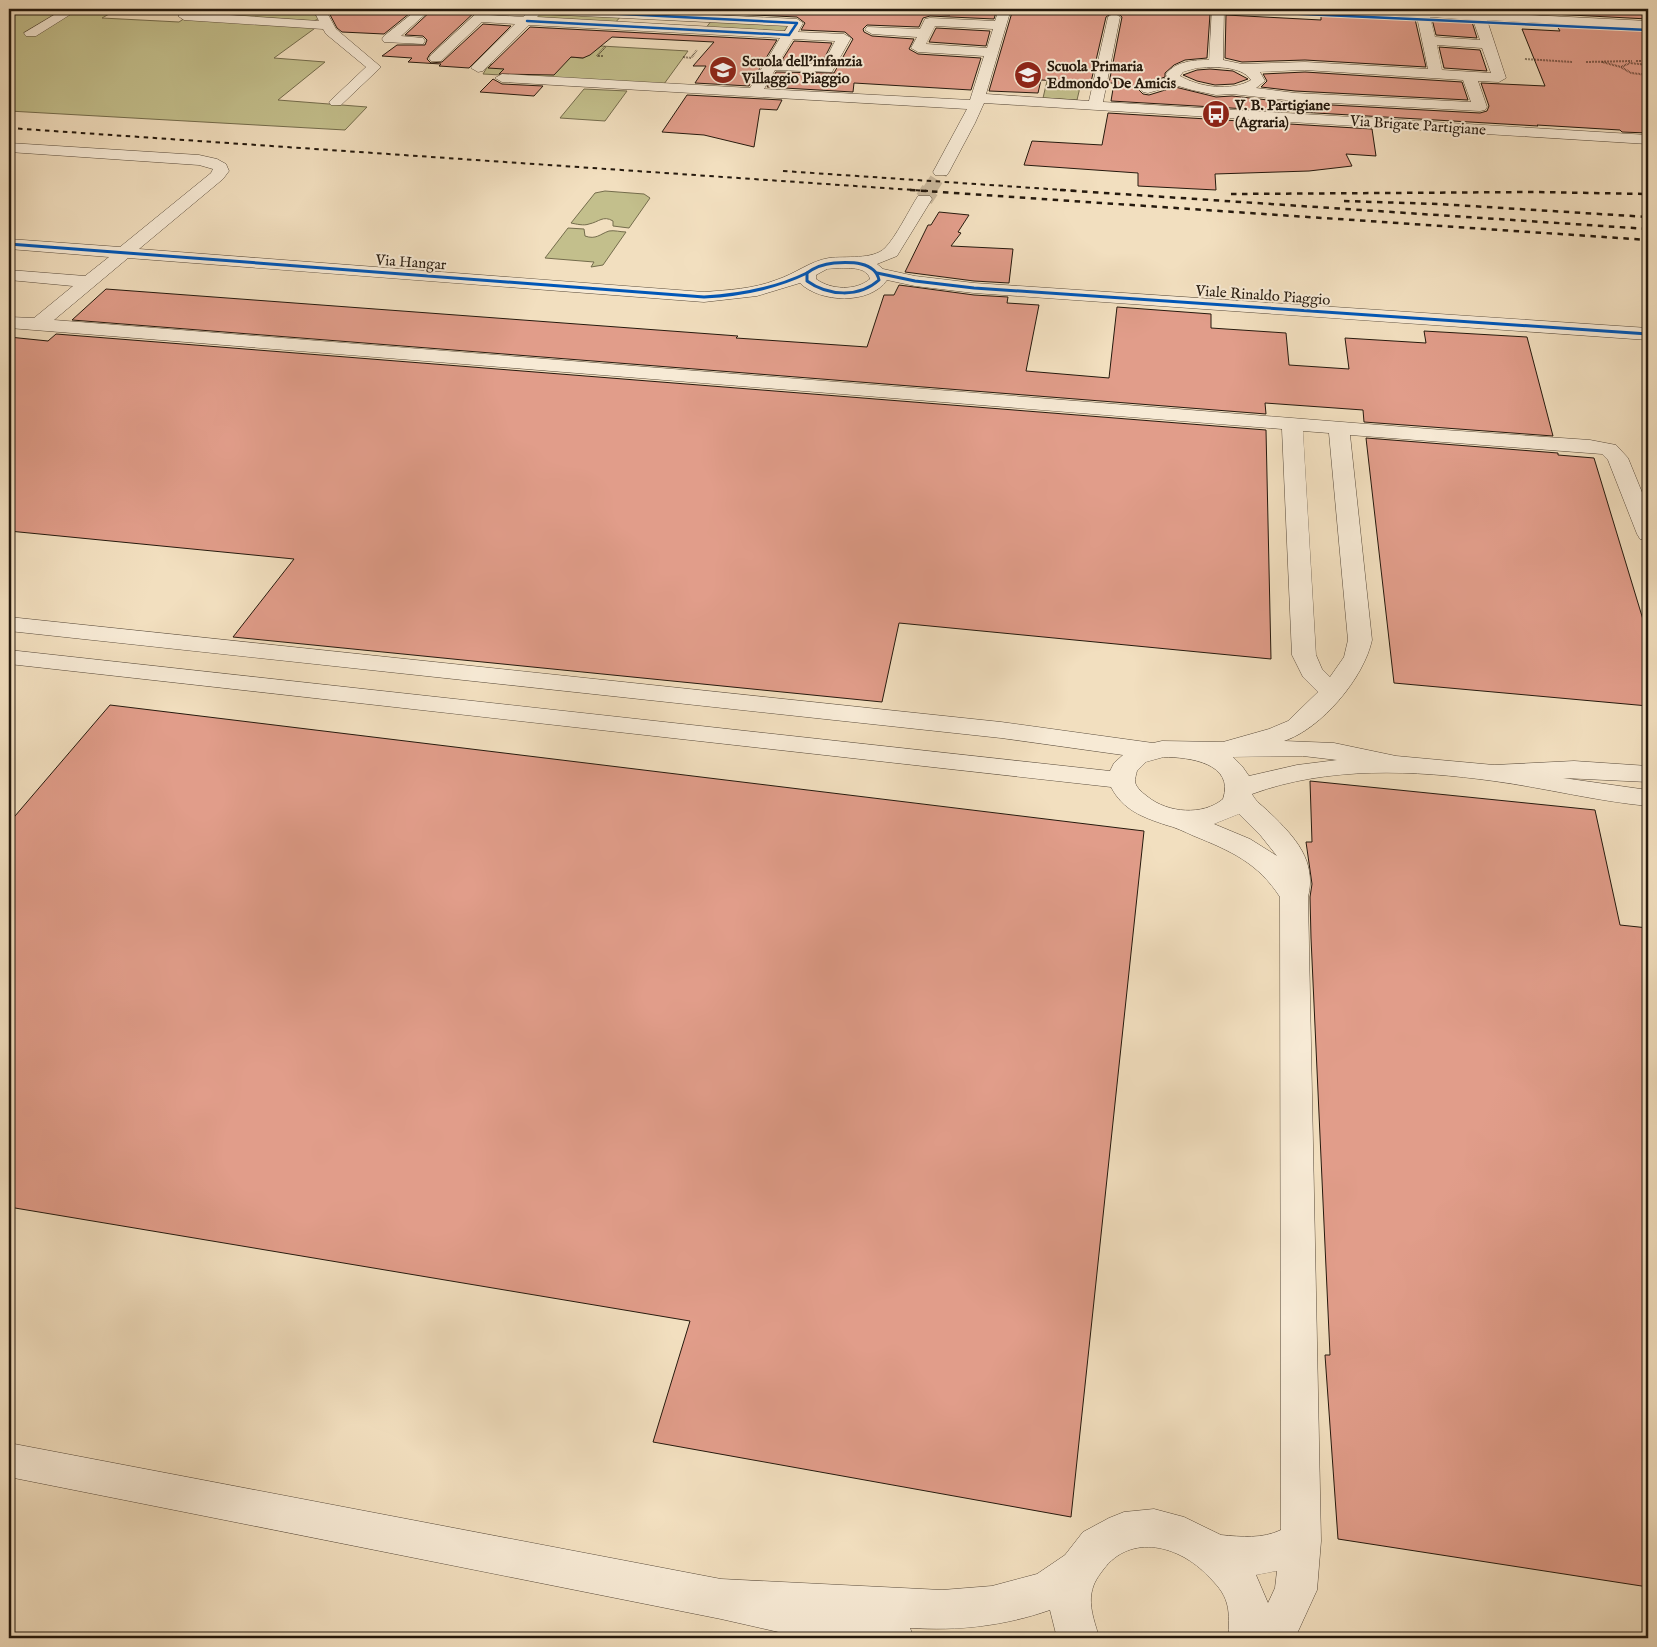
<svg xmlns="http://www.w3.org/2000/svg" width="1657" height="1647" viewBox="0 0 1657 1647" font-family="'IM FELL English',serif">
<style>
.green{fill:#c3bf8c;stroke:#746c4c}
.building{fill:#e19d8a;stroke:#25190d}
.lines{fill:none;stroke-linecap:round;stroke-linejoin:round}
.minor-tunnel-far1{stroke:#c9b79b;stroke-width:14;stroke-dasharray:14 7;stroke-linecap:butt}
.minor-tunnel{stroke:#c9b79b;stroke-width:18;stroke-dasharray:18 9;stroke-linecap:butt}
.minor-casing{stroke:#584a3a;stroke-width:1}
.major-casing{stroke:#25190d;stroke-width:1}
.path{stroke:#25190d;stroke-width:2;stroke-dasharray:0.5 1;stroke-linecap:butt}
.minor{fill:#f7ead5;fill-rule:evenodd}
.major{fill:#e9c080;fill-rule:evenodd}
.rail-far1{stroke:#25190d;stroke-width:2;stroke-dasharray:4.5 4.5;stroke-linecap:butt}
.rail{stroke:#25190d;stroke-width:2.5;stroke-dasharray:5.5 5.5;stroke-linecap:butt}
.cycleway-far1-casing{stroke:#f7ead5;stroke-width:4.5}
.cycleway-casing{stroke:#f7ead5;stroke-width:5}
.cycleway-far1{stroke:#0057b8;stroke-width:2.5}
.cycleway{stroke:#0057b8;stroke-width:3}
.labels{text-anchor:middle;stroke-width:4;stroke-linejoin:round;paint-order:stroke}
.far-poi-label{font-size:15px;font-weight:bold;fill:#25190d;stroke:#f7ead5;text-anchor:start}
.far-street-label{font-size:15px;fill:#25190d;stroke:#f7ead5}
</style>
<rect width="100%" height="100%" fill="#f2dfbf"/>
<filter id="stains"><feTurbulence type="fractalNoise" baseFrequency=".004" numOctaves="4"/><feColorMatrix values="0 0 0 0 .2 0 0 0 0 .09 0 0 0 0 .02 0 0 0 .5 -.17"/></filter>
<radialGradient id="worn" r=".72"><stop offset=".6" stop-color="#630" stop-opacity="0"/><stop offset="1" stop-color="#630" stop-opacity=".3"/></radialGradient>
<g class="green">
<polygon points="9,9 118,9 102,18 179,22 185,18 318,26 274,58 325,62 278,100 367,107 345,130 9,111"/>
<polygon points="190,9 212,9 223,12 251,9 312,9 318,19 314,21 222,16 224,14 185,11"/>
<polygon points="541,11 622,15 614,24 533,20"/>
<polygon points="712,20 789,24 783,33 705,29"/>
<polygon points="601,46 688,51 664,84 483,74 489,64 503,65 520,54 583,58"/>
<polygon points="1047,81 1081,83 1077,100 1043,98"/>
<polygon points="584,89 627,91 605,121 560,118"/>
<path d="M605,191L644,194L650,198L629,228L613,226V221C603,215 599,222 589,224C584,226 576,224 571,223L595,193Z"/>
<path d="M568,228L584,229L585,236C596,240 600,234 609,231C614,230 621,232 626,232L603,265L591,267L594,262L545,258Z"/>
</g>
<g class="building">
<polygon points="327,9 415,9 384,34 342,32 337,28"/>
<polygon points="433,9 478,9 430,54 427,59 431,63 442,62 483,24 511,26 469,68 439,66 441,64 408,62 412,58 382,56 397,45 425,45 427,40 423,36 405,35"/>
<polygon points="626,9 707,9 818,14 822,9 950,15 953,9 997,9 994,19 930,16 923,18 919,27 867,25 863,29 864,32 872,36 914,39 909,49 918,54 981,58 971,90 854,83 853,92 767,87 776,72 834,73 853,39 845,32 801,30 805,23 797,17"/>
<polygon points="1013,9 1111,9 1210,14 1207,58 1185,60 1174,65 1165,73 1165,77 1141,85 1139,90 1143,94 1149,95 1175,87 1216,97 1232,96 1295,103 1480,113 1487,111 1489,106 1481,83 1545,86 1522,29 1560,31 1557,26 1648,31 1648,133 1622,132 1620,130 1537,125 1538,126 1111,101 1114,83 1109,83 1122,17 1115,11 1106,17 1091,82 1041,80 1038,93 989,91"/>
<polygon points="1550,9 1640,9 1643,15 1648,15 1648,19 1552,14"/>
<polygon points="1226,15 1321,20 1321,16 1415,19 1426,67 1305,60 1242,62 1225,58"/>
<polygon points="1432,19 1472,22 1477,38 1436,35"/>
<polygon points="530,27 777,40 749,86 695,83 706,66 693,66 714,42 612,37 590,55 583,58 571,57 554,75 499,74 504,69 488,68"/>
<polygon points="936,28 990,31 986,46 929,42"/>
<polygon points="794,41 832,43 822,63 782,60"/>
<polygon points="1439,47 1480,50 1487,71 1444,68"/>
<polygon points="1210,69 1233,71 1248,79 1234,84 1215,85 1197,81 1183,75 1197,70"/>
<polygon points="1305,72 1462,82 1468,100 1295,91 1261,87 1267,81 1263,74"/>
<polygon points="493,79 502,84 543,86 534,96 480,92"/>
<polygon points="687,95 782,100 777,110 760,109 754,147 704,135 662,132"/>
<polygon points="1108,113 1372,129 1376,156 1346,154 1352,166 1309,171 1215,174 1216,190 1138,186 1138,173 1024,165 1032,141 1102,145"/>
<polygon points="939,212 969,215 958,232 961,233 951,246 1013,249 1009,283 974,281 905,272 928,225 931,225"/>
<polygon points="899,285 974,295 1008,297 1007,303 1039,305 1026,371 1109,378 1117,307 1211,314 1211,328 1286,333 1289,365 1349,369 1345,338 1426,343 1424,331 1527,337 1553,436 1364,422 1363,410 1265,403 1266,414 72,320 106,289 738,336 736,338 867,347 884,295 894,295"/>
<polygon points="56,334 1266,430 1271,659 899,623 882,702 233,637 294,559 9,531 9,337 48,341"/>
<polygon points="1366,438 1558,453 1558,455 1594,458 1648,636 1648,706 1394,683"/>
<polygon points="110,705 1144,831 1071,1517 653,1442 690,1321 9,1207 9,823"/>
<polygon points="1310,781 1595,810 1620,925 1648,928 1648,1587 1338,1539 1325,1355 1330,1355 1311,938 1310,897 1312,884 1306,842 1312,842"/>
</g>
<g class="lines">
<polyline class="minor-tunnel-far1" points="929,191 941,172"/>
<polyline class="minor-tunnel" points="924,199 930,190"/>
<g class="minor-casing">
<g id="minor">
<polygon points="64,9 79,9 36,36 26,36 24,33"/>
<polygon points="313,9 325,9 336,29 381,67 341,105 331,105 329,102 366,67 326,34 323,29 184,20 178,16 184,12 319,21"/>
<polygon points="418,9 431,9 401,36 423,38 425,41 423,44 384,42 382,39 384,36"/>
<path d="M481,9H494L489,15L523,17L527,13L519,12L517,9H593L797,19L803,23L798,32L844,34L851,38L832,72L775,70L764,89L970,100L984,56L918,52L911,48L917,37L872,34L865,30L867,27L920,29L925,19L930,18L995,21L999,9H1011L986,94L1089,101L1108,17L1114,13L1120,17L1103,102L1648,135V144L984,103L975,123L949,172L947,175H935L933,172L967,109L502,82L495,78L502,74L750,88L780,38L529,25L483,71L478,72L471,68L473,65L515,24L482,22L441,61H431L429,58L431,55ZM540,14L788,26L785,31L537,17ZM935,26L993,29L987,48L926,44ZM793,39L835,41L823,65L779,62Z"/>
<path d="M1212,9H1224L1223,60L1242,64L1305,62L1428,69L1417,17L1288,13L1284,12L1282,9H1411L1648,21V29L1487,20L1506,78L1499,82L1478,81L1487,107L1485,110L1480,111L1295,101L1232,94L1216,95L1192,90L1175,85L1148,93L1143,92L1141,89L1143,86L1167,78L1166,74C1176,61 1194,60 1209,60ZM1430,17L1473,20L1480,40L1435,37ZM1437,45L1482,48L1491,73L1442,70ZM1197,68C1212,67 1241,65 1251,80C1231,92 1199,87 1180,76L1183,72ZM1305,70L1463,80L1471,102L1295,93L1256,88L1265,81L1260,72Z"/>
<path d="M9,143L199,155L217,159L226,164L229,171L223,179L139,249L704,292C728,290 753,289 776,280C795,274 810,261 829,258C845,256 873,260 885,248C896,237 909,210 918,196H930L932,199L897,256L877,264L883,269L915,276L974,283L1648,328V340L974,293L915,286L887,280C870,305 820,303 800,283L757,296L704,302L128,258L54,320L1430,429L1590,440L1616,445L1628,458L1648,507V541L1640,539L1637,534L1608,460L1602,454L1350,435L1372,640C1364,678 1321,729 1284,741L1334,743L1396,756L1494,765L1574,761L1648,766V782L1563,778L1648,790V806C1596,801 1545,788 1494,781C1414,770 1328,766 1252,794C1255,801 1264,807 1270,813C1295,837 1317,861 1308,897L1321,1541L1317,1590L1295,1638H1229C1228,1627 1230,1614 1227,1604C1224,1592 1216,1584 1208,1576C1180,1546 1131,1532 1103,1570C1096,1579 1092,1586 1091,1597C1090,1612 1096,1625 1099,1638H1057L1050,1610C1004,1626 958,1631 910,1628L914,1638H805L721,1619L9,1477V1443L721,1579L942,1590L992,1586L1037,1574L1065,1555L1083,1532L1109,1518L1124,1512L1154,1509L1184,1517L1221,1535C1242,1537 1262,1539 1281,1530L1280,897C1258,863 1231,851 1194,836C1185,832 1175,827 1166,825C1142,817 1123,810 1111,787L9,664V650L1110,771L1114,763L1123,755L1001,738L9,631V617L1001,722L1153,743L1162,741L1223,742L1269,729L1288,721L1318,692L1303,677L1292,655L1282,429L9,328V317L34,318L73,286L9,280V270L85,276L109,257L9,249V239L120,247L211,173L213,169L199,165L9,152ZM840,268C850,268 867,267 870,279C856,291 831,290 816,279V275L827,269ZM1303,431L1329,433L1348,640L1344,657L1330,677L1322,669L1316,655ZM1303,756L1337,760L1297,765L1249,776L1242,766L1233,757ZM1164,757C1189,757 1235,763 1223,799C1203,816 1168,813 1148,797C1143,793 1137,789 1135,782C1135,779 1136,774 1137,771L1146,762ZM1239,814L1261,836L1277,856L1250,839L1214,824ZM1277,1571L1275,1588L1268,1603L1256,1575Z"/>
</g>
</g>
<g class="major-casing">
<path id="major" d="M1275,9H1300C1296,15 1284,13 1277,12Z"/>
</g>
<g class="path">
<polyline points="1187,9 1197,9"/>
<polyline points="603,56 597,56 606,46"/>
<polyline points="683,57 691,58 697,50"/>
<polyline points="1525,59 1572,62"/>
<polyline points="1636,61 1648,61"/>
<polyline points="1586,62 1632,61"/>
<polyline points="1602,62 1621,67"/>
<polyline points="1648,65 1630,63 1621,67 1631,73 1648,75"/>
</g>
<use href="#minor" class="minor"/>
<use href="#major" class="major"/>
<g class="rail-far1">
<polyline points="9,128 928,191"/>
<polyline points="783,171 1079,191"/>
</g>
<g class="rail">
<polyline points="910,190 1648,240"/>
<polyline points="1060,190 1648,229"/>
<polyline points="1231,194 1535,192 1648,194"/>
<polyline points="1344,201 1438,204 1648,217"/>
</g>
<g class="cycleway-far1-casing">
<g id="cycleway-far1">
<polyline points="523,9 797,23 789,35 527,21"/>
<polyline points="1218,10 1648,30"/>
</g>
</g>
<g class="cycleway-casing">
<g id="cycleway">
<path d="M9,244L704,297C740,295 774,289 807,273"/>
<path d="M834,263C850,262 875,261 879,280C859,298 828,296 807,281V273C815,267 824,264 834,263Z"/>
<polyline points="877,273 915,281 974,288 1648,334"/>
</g>
</g>
<use href="#cycleway-far1" class="cycleway-far1"/>
<use href="#cycleway" class="cycleway"/>
</g>
<defs>
<g id="school-disc" transform="scale(1.4375)"><circle r="9.5" fill="#8f2418" stroke="#f7ead5"/><path d="M0-5L7-2L0 1L-7-2ZM-4 1L0 2.5L4 1V4Q0 6-4 4Z" fill="#fff"/></g>
<g id="bus-disc" transform="scale(1.4375)"><circle r="9.5" fill="#8f2418" stroke="#f7ead5"/><path d="M-5-6H5V4H4V6H2V4H-2V6H-4V4H-5ZM-3.5-4V0h7V-4ZM-3.5 1.2v1.5H-2V1.2ZM2 1.2v1.5H3.5V1.2Z" fill="#fff"/></g>
</defs>
<g fill-rule="evenodd">
<use href="#school-disc" x="723" y="70"/>
<use href="#school-disc" x="1028" y="75"/>
<use href="#bus-disc" x="1216" y="114"/>
</g>
<g class="labels">
<g class="far-poi-label">
<text x="742" y="66">Scuola dell'infanzia<tspan x="742" dy="17">Villaggio Piaggio</tspan></text>
<text x="1047" y="71">Scuola Primaria<tspan x="1047" dy="17">Edmondo De Amicis</tspan></text>
<text x="1235" y="110">V. B. Partigiane<tspan x="1235" dy="17">(Agraria)</tspan></text>
</g>
<g class="far-street-label">
<text transform="translate(1418 125) rotate(4)" y="5">Via Brigate Partigiane</text>
<text transform="translate(411 262) rotate(4)" y="5">Via Hangar</text>
<text transform="translate(1263 295) rotate(4)" y="5">Viale Rinaldo Piaggio</text>
</g>
</g>
<rect width="1657" height="1647" fill="none" stroke="#f2dfbf" stroke-width="30"/>
<rect x="10" y="10" width="1637" height="1627" fill="none" stroke="#25190d" stroke-width="2.5"/>
<rect x="15" y="15" width="1627" height="1617" fill="none" stroke="#25190d"/>
<rect width="100%" height="100%" filter="url(#stains)"/>
<rect width="100%" height="100%" fill="url(#worn)"/>
</svg>
